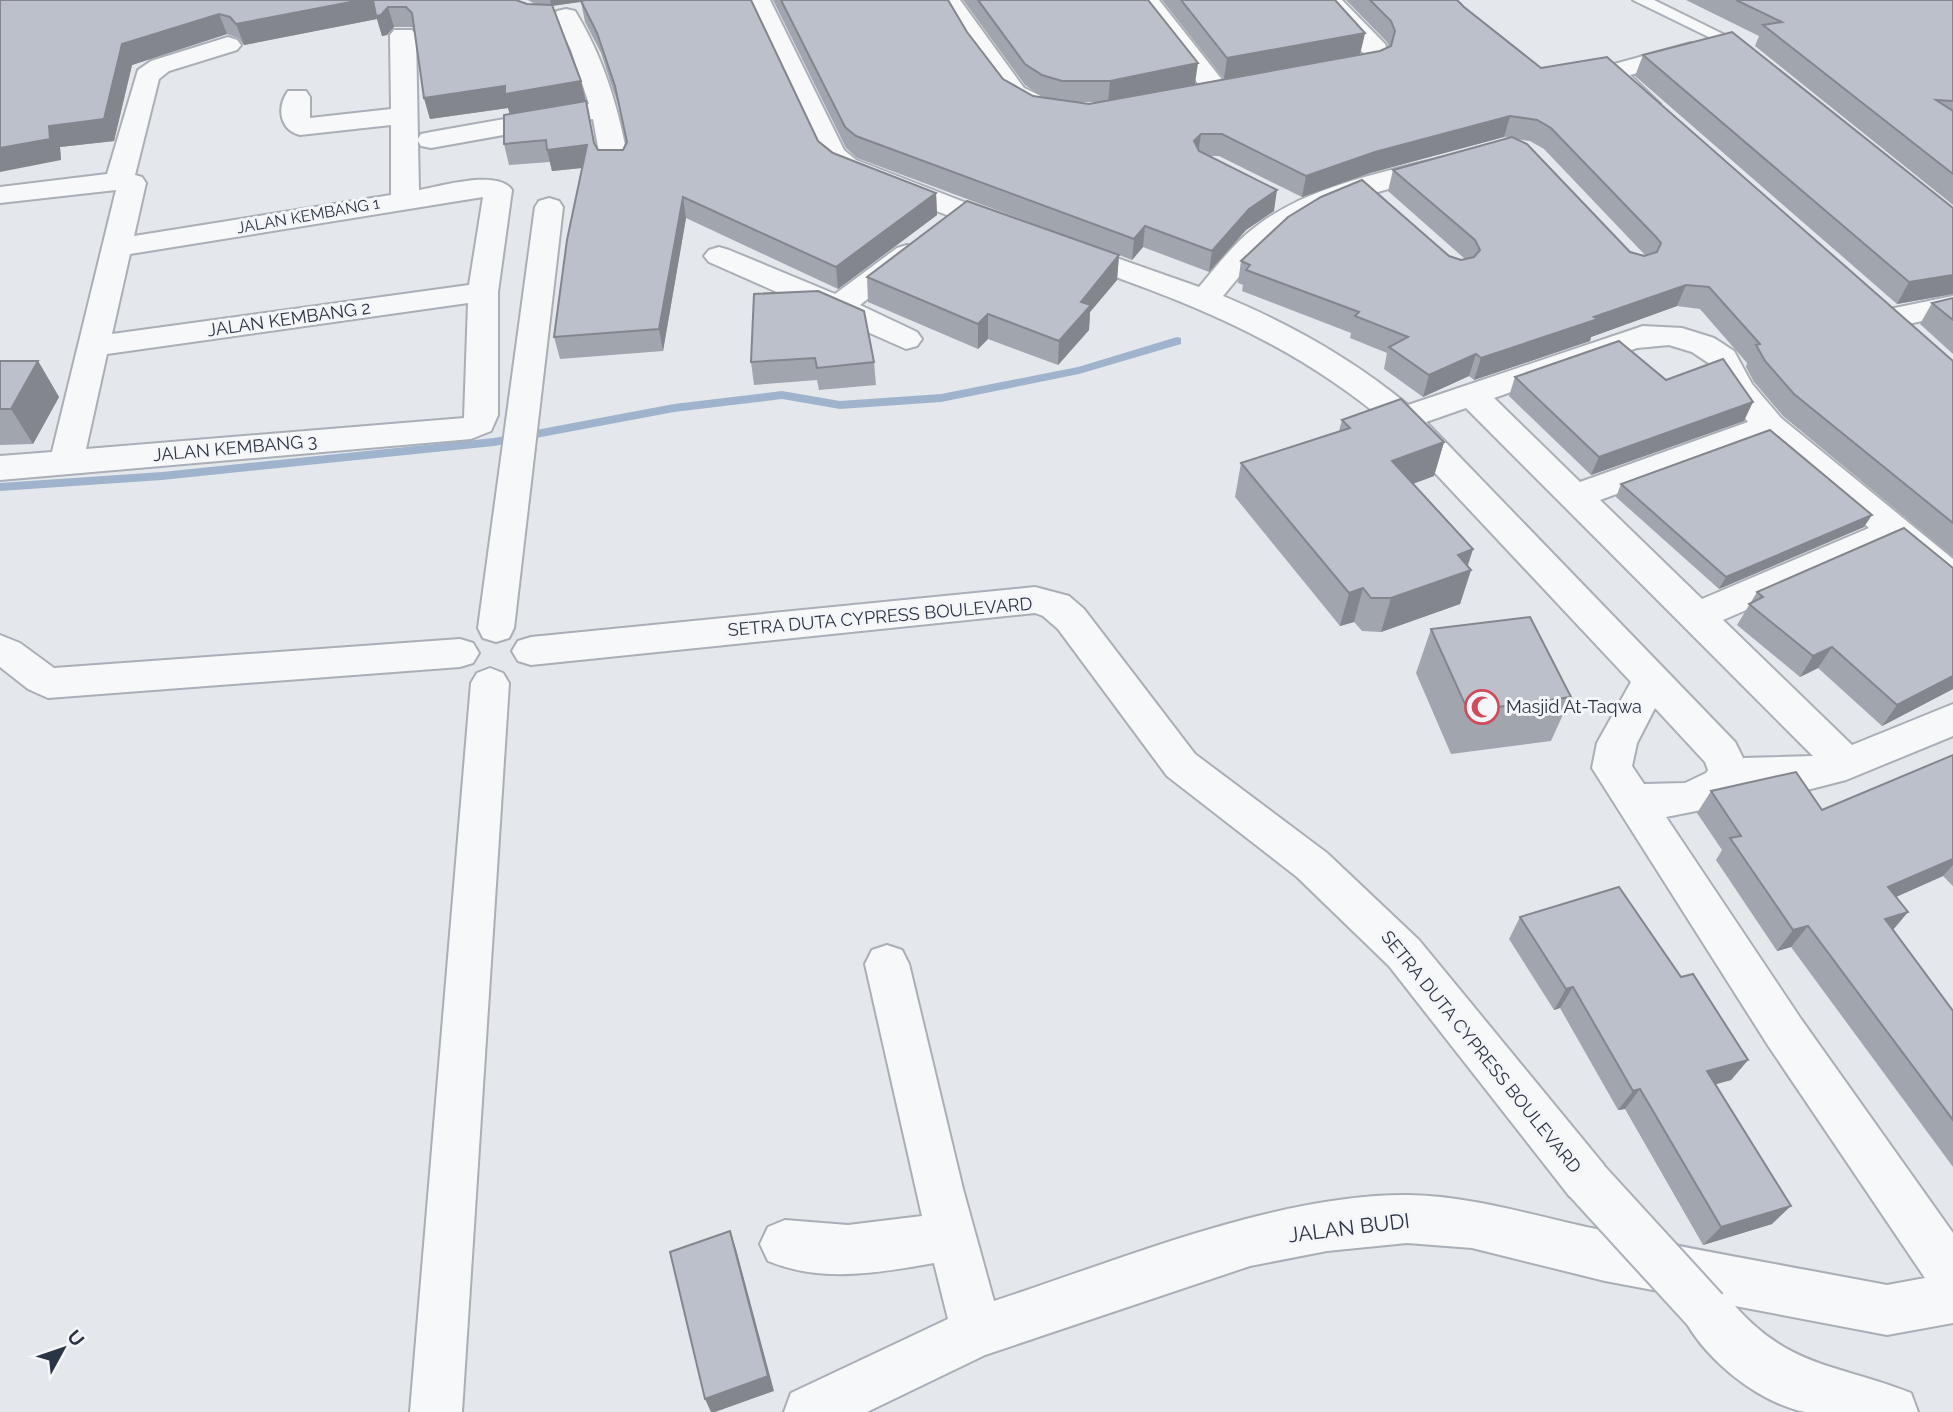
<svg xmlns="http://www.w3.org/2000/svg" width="1953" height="1412" viewBox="0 0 1953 1412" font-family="Raleway,sans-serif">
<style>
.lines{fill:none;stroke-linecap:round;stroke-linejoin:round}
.stream{fill:#9fb4cc;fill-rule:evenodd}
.lane-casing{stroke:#a9aeb7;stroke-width:4}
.street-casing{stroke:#a9aeb7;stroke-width:4}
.lane{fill:#f7f8fa;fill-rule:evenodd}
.street{fill:#f7f8fa;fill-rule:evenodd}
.street-bridge-casing{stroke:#a9aeb7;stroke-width:50;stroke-linecap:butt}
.street-bridge{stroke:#f7f8fa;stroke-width:46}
.wall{fill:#a1a5ae;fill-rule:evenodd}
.shaded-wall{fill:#83868d}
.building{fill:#bbc0ca;stroke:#83868d;stroke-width:2}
.labels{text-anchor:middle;stroke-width:6;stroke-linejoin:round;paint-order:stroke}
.far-street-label{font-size:16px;fill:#2b3445;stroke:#f4f6f9}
.street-label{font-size:18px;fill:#2b3445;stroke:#f4f6f9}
.poi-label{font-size:18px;fill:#2b3445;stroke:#f4f6f9;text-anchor:start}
.near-street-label{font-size:21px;fill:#2b3445;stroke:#f4f6f9}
</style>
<rect width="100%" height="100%" fill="#e4e7ec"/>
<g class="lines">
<polygon class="stream" points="1177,337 1181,338 1181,344 1079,374 941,402 840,409 782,399 674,412 494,446 162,480 0,491 0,483 162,472 494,438 674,404 782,391 840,401 941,394 1078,367"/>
<g class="lane-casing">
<polygon id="lane" points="1633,0 1654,0 1737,41 1735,44 1723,44"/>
</g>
<g class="street-casing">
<g id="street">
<polygon points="746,0 770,0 844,150 856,160 1013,221 1017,227 1013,233 1003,236 993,233 836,172 822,160"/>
<polygon points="936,0 960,0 1024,88 1056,103 1060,109 1056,115 1038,115 1006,100"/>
<polygon points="1134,0 1159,0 1227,86 1231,92 1227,98 1209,98"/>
<path d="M1316,0H1342L1385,44L1390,57C1378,74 1343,81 1324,76L1320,71L1324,66L1357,59L1364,54Z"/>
<path d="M566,9L575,11L578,16C606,63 619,112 629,164L625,170H605L601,164L593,119L431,148L421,146L418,141L419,190C442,186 498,169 512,190L498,292V415L491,431L471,439L0,480V456L52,452L116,190L0,203V187L107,174L138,70L151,61L228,37L237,40L241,45L237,50L169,71L159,79L135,175L142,177L146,183L134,236L391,195V125L300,135C280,130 276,108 288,91H306L310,97V118L391,109L390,35L394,30H412L416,35L418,139L421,134L431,132L589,104L571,50L554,16L557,11ZM483,197L469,285L112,334L130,254ZM468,303L464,418L86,449L107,354Z"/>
<polygon points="1691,43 1700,46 1704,51 1700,56 1630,75 1660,104 1656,110 1638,110 1602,76 1607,66"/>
<path d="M1441,158L1451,160L1455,166L1451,172C1392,189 1329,200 1279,237C1257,253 1240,276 1223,296C1290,324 1351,358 1408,405L1643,326L1682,328L1714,338L1734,351L1752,384L1781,418L1953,559V592L1940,588L1891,547L1723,620L1852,745L1953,704V736L1846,780L1807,790H1739L1711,808L1666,817L1801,1019L1953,1233V1323L1887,1335L1735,1306C1791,1369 1839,1364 1911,1393L1918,1412C1888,1412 1833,1412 1805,1412C1756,1402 1699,1355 1680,1310L1685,1296L1605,1281L1472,1248L1407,1243L1327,1251L1250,1266L985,1355L867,1412H784L791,1393L948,1319L934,1263C878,1273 821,1283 768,1261L760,1244L768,1227L785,1220L848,1225L922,1216L865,964L872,950L887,945L902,950L909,964L963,1189L994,1301C1120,1260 1276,1194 1408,1195C1476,1196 1540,1218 1606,1231C1699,1251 1793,1267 1887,1285L1925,1278L1769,1047L1592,768L1597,743L1631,682L1391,426C1288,338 1182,300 1057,256L1052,250L1057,244L1067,241L1077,244L1199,287C1217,266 1233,244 1254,228C1306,187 1379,173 1441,158ZM1669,345L1692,352L1710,364L1727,395L1748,422L1580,482L1494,398L1637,348ZM1466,408L1813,756L1743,758L1735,742L1426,422ZM1764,440L1869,528L1702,599L1600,500ZM1655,708L1705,762L1708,770L1706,773L1685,783L1644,784L1632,766L1637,743Z"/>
<polygon points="549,198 559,201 563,207 514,628 509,638 496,642 483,638 478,628 535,207 539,201"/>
<polygon points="907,245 917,248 922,254 917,260 860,305 917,332 922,339 917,346 906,349 709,262 704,256 709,250 719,247 729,250 835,294 897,248"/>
<polygon points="1953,296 1953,314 1891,328 1880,325 1876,318 1880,311"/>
<polygon points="1035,587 1069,596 1084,609 1195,754 1327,853 1419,940 1604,1165 1611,1181 1604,1197 1587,1204 1570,1197 1389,966 1297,877 1167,776 1058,629 1043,616 1035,613 531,665 518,661 512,651 518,641 531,637"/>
<polygon points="0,635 20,643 54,668 460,639 473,643 479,653 473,663 460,667 48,698 28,689 0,667"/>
<polygon points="490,668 503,673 509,683 462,1412 410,1412 471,683 477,673"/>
</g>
</g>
<use href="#lane" class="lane"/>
<use href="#street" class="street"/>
<g class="street-bridge-casing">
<polyline id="street-bridge" points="1587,1181 1705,1310"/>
</g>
<use href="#street-bridge" class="street-bridge"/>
</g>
<g class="wall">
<path d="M0,0L535,4L528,0H751L818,141L833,153L936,193L937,215L838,289L686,218L663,351L560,359L554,337L582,168L552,171L550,162L509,165L504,144L510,114L508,108L430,119L424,98L414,30L412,27H394L387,35L382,36L377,19L244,45L238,38L227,34L132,65L114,141L60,147L61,160ZM581,2L585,22L601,53L619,108L627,143L623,150H598L595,145L581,81L552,6Z"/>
<path d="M773,0H948L967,32L1003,79L1033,96L1047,98L1041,96L1025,85L963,0H1148L1195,84L1380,51L1389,47L1387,42L1346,0H1457L1464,7L1541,68L1953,361V557L1783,416L1754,382L1746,367L1747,363L1700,309L1677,306L1591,337L1590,341L1474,380L1469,376L1423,397L1384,369L1387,353L1350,338L1351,333L1242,291L1243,285L1238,283L1241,261L1449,256L1461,260L1465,259L1388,191L1393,170L1509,138L1504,137L1370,173L1302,197L1219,156H1209L1274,211L1246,230L1209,272L1143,247L1132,260L1119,255L1117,280L1090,312L1089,330L1058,365L988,339L978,349L868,302L867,277L1104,250L857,158L846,148ZM1073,102H1102L1089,104ZM1516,139L1530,141L1544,149L1645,255L1630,252Z"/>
<polygon points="1162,0 1335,0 1365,33 1360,54 1224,79"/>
<polygon points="1686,0 1953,0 1953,205 1755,46 1759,36"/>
<polygon points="1643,55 1953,208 1953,294 1897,304 1635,76"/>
<polygon points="754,294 874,362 876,385 819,390 817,380 754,385 751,362"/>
<polygon points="1953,298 1953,354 1920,324 1932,303"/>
<polygon points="0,361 38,361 59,397 33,444 0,445"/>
<polygon points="1515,377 1666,380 1744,421 1591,475 1509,396"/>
<polygon points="1342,420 1444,442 1434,476 1413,484 1473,549 1468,566 1471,570 1460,604 1381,632 1362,631 1354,622 1340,626 1235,497 1241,463 1339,431"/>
<polygon points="1621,484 1864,527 1719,589 1616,497"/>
<polygon points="1757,592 1953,689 1882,726 1818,668 1800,677 1737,625"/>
<polygon points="1431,629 1571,697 1551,741 1451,754 1416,673"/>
<polygon points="1953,755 1953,886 1943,876 1896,897 1908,912 1893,930 1953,1011 1953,1167 1791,947 1777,951 1716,860 1722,850 1697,813 1711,791 1822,810"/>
<polygon points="1520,917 1681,977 1748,1060 1731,1080 1716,1084 1772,1224 1703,1245 1625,1109 1618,1110 1560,1008 1554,1010 1509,939"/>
</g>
<g class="shaded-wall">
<polygon points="361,0 373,0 388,7 394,27 387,35 382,36 377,19 244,45 236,24"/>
<polygon points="550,0 593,0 551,6"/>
<polygon points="219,14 227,34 132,65 114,141 60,147 61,160 0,172 0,148 122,44"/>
<polygon points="1365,33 1360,54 1224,79 1227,58"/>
<polygon points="1198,63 1195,84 1108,102 1110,81"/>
<polygon points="581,81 586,102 510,115 508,108 430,119 424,98 505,86"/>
<polygon points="1510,116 1504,137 1370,173 1302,197 1306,176 1375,152"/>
<polygon points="1201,134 1198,155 1194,141"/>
<polygon points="587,145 591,167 552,171 547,150"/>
<polygon points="1277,190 1274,211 1246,230 1209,272 1212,251 1249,209"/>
<polygon points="936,193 937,215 838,289 836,267"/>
<polygon points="683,197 686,218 663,351 659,329"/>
<polygon points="1145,226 1143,247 1132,260 1134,239"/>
<polygon points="1119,255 1117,280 1090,312 1089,330 1058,365 1059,341 1081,302"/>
<polygon points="1953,275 1953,294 1897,304 1909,282"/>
<polygon points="1686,285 1677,306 1591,337 1590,341 1474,380 1481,358"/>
<polygon points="988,314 988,339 978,349 978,324"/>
<polygon points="1476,354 1469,376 1423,397 1429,375"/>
<polygon points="38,361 59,397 33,444 11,409"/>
<polygon points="1753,402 1744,421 1591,475 1599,457"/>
<polygon points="1444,442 1434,476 1382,495 1392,461"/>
<polygon points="1872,515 1864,527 1719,589 1726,577"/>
<polygon points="1473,549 1465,572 1471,570 1460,604 1381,632 1391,598 1458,555"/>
<polygon points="1363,588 1354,622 1340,626 1349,593"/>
<polygon points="1832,647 1818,668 1800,677 1813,656"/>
<polygon points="1953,676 1953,689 1882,726 1897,705"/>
<polygon points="1953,859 1953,865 1943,876 1871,908 1888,887"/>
<polygon points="1908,912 1890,933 1885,919"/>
<polygon points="1808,926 1791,947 1777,951 1793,930"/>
<polygon points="1573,987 1560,1008 1554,1010 1566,989"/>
<polygon points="1748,1060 1731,1080 1691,1091 1707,1071"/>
<polygon points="1640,1089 1625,1109 1618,1110 1633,1091"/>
<polygon points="1791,1206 1772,1224 1703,1245 1721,1227"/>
<polygon points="730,1231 736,1249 774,1391 715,1412 711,1412 705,1399"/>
</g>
<g class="building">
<polygon points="0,0 361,0 236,24 230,17 219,14 122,44 104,119 49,126 50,139 0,148"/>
<polygon points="373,0 516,0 527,4 552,5 581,81 505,94 505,86 424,98 412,13 406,7 388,7 381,15 376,16"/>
<polygon points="586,0 751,0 818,141 833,153 936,193 836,267 683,197 659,329 554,337 567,240 587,145 547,150 546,140 504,144 504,115 586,101 594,143 598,150 623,150 627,142 615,86 597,33 581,1"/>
<polygon points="781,0 948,0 967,32 1003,79 1033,96 1089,104 1380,51 1391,46 1395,31 1391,21 1370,0 1457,0 1464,7 1541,68 1607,57 1953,361 1953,523 1794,394 1765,361 1756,345 1760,344 1709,287 1686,285 1594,317 1598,319 1481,358 1476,354 1429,375 1389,347 1408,337 1355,316 1359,312 1246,270 1250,265 1241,261 1288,217 1321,197 1362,180 1449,256 1461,260 1474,257 1480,250 1475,240 1393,170 1512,137 1527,144 1630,252 1644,256 1657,252 1661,243 1656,237 1551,128 1537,120 1510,116 1375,152 1306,176 1222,134 1201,134 1194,141 1199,151 1277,190 1249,209 1212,251 1145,226 1134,239 856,136 845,127"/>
<polygon points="978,0 1148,0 1198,63 1110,81 1062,81 1042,75 1025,64"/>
<polygon points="1181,0 1335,0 1365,33 1227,58"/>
<polygon points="1736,0 1953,0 1953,101 1936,100 1953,111 1953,174 1763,25 1782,22"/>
<polygon points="1732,32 1953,208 1953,275 1909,282 1643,55"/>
<polygon points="967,201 1119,255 1081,302 1091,305 1059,341 988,314 978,324 867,277"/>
<polygon points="818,291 864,311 874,362 817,368 815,358 751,362 754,294"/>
<polygon points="1953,298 1953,320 1932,303"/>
<polygon points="1619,341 1666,380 1723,359 1753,402 1599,457 1515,377"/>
<polygon points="0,361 38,361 11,409 0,409"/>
<polygon points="1401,399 1444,442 1392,461 1473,549 1458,555 1471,570 1391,598 1371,598 1363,588 1349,593 1241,463 1350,428 1342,420"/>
<polygon points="1770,430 1872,515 1726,577 1621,484"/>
<polygon points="1904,528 1953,568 1953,676 1897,705 1832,647 1813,656 1749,604 1763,597 1757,592"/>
<polygon points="1530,617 1571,697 1468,711 1431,629"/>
<polygon points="1953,755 1953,859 1888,887 1908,912 1885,919 1953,1011 1953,1120 1808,926 1793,930 1730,838 1741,836 1711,791 1796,772 1822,810"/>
<polygon points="1619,887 1681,977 1693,974 1748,1060 1707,1071 1791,1206 1721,1227 1640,1089 1633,1091 1573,987 1566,989 1520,917"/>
<polygon points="730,1231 768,1376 705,1399 670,1252"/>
</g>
<defs>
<g id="mosque-ring" transform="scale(1.75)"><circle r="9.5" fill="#f4f6f9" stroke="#d1495b" stroke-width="1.5"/><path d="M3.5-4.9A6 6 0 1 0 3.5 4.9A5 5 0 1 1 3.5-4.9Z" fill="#d1495b"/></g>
</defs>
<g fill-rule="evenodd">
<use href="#mosque-ring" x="1482" y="707"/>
</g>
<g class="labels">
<g class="far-street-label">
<text transform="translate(308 215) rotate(-10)" y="6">JALAN KEMBANG 1</text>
</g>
<g class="street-label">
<text transform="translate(289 319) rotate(-8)" y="6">JALAN KEMBANG 2</text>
<text transform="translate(235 448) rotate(-5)" y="6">JALAN KEMBANG 3</text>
<text transform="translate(880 617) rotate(-5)" y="6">SETRA DUTA CYPRESS BOULEVARD</text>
<text transform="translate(1481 1052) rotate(51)" y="6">SETRA DUTA CYPRESS BOULEVARD</text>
</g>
<g class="poi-label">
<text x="1506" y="713">Masjid At-Taqwa</text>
</g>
<g class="near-street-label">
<text transform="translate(1349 1228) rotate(-7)" y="7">JALAN BUDI</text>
</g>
</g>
<g transform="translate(63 1349) rotate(50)" stroke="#f4f6f9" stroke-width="5" paint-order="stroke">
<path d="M0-5L12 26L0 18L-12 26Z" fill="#2b3445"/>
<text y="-10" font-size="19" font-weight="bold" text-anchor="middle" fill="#2b3445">U</text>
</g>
</svg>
